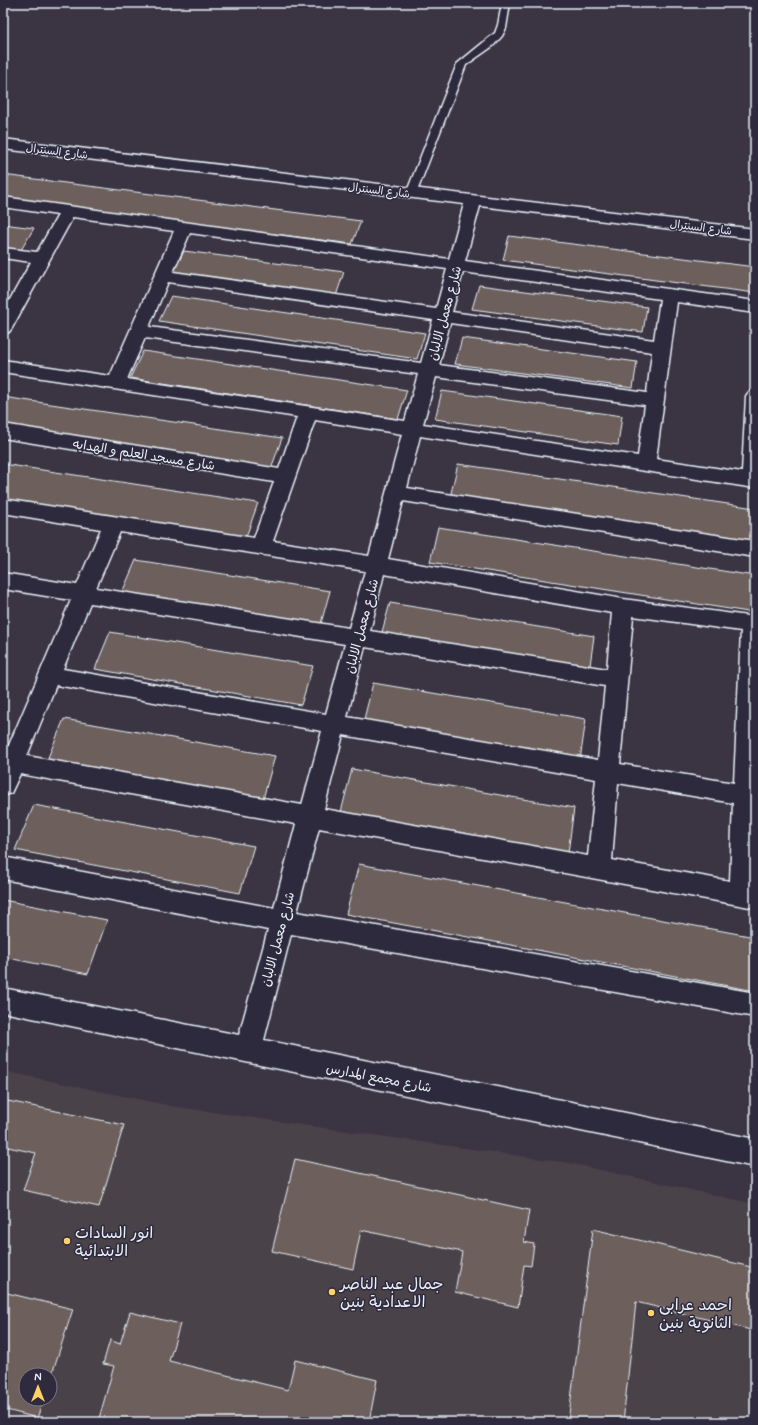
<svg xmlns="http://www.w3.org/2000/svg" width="758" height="1425" viewBox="0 0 758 1425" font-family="Mynerve,'Playpen Sans Arabic',sans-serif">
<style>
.built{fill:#4a424a;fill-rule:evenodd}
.building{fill:#6d615c;stroke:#e8f1f8}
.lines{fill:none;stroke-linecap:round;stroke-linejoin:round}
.service-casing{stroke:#e8f1f8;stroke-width:3}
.minor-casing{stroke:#e8f1f8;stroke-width:3}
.service{fill:#2f2a3d;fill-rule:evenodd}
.minor{fill:#2f2a3d;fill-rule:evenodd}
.poi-dot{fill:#ffd166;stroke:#2f2a3d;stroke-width:1.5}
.labels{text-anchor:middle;stroke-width:3;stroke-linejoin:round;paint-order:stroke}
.far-street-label{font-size:11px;fill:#e8f1f8;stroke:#2f2a3d}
.street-label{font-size:13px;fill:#e8f1f8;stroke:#2f2a3d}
.near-poi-label{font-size:16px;fill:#e8f1f8;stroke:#2f2a3d;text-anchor:start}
</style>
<rect width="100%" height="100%" fill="#3b3543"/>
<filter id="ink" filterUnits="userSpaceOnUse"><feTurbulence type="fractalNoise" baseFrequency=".025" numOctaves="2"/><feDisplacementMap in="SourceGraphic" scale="8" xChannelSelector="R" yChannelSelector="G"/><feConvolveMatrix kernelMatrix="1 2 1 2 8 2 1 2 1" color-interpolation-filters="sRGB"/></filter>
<g filter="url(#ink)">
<path class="built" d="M3,1071L171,1106L569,1163L755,1204V1422H3ZM26,1375H50V1399H26Z"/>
<g class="building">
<polygon points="3,175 361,221 352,244 3,199"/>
<polygon points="3,224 34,228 21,250 3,248"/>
<polygon points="509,236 755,267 755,293 503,260"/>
<polygon points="184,251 344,272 336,296 173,274"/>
<polygon points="479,285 647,307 643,332 472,309"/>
<polygon points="171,296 425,333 417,359 159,321"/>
<polygon points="462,338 637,362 633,388 455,364"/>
<polygon points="143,351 407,390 398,419 130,378"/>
<polygon points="442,391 622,416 618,445 435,419"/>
<polygon points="3,397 282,438 271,469 3,429"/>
<polygon points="3,464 258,503 246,537 3,499"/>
<polygon points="458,464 755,508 755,543 450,497"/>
<polygon points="438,527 755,576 755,613 430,562"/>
<polygon points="136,560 330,591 320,627 121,595"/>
<polygon points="390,603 594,636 589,673 380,639"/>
<polygon points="110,632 313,666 301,705 95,669"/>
<polygon points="373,683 586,719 580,760 363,723"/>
<polygon points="64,719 275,756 263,799 47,760"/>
<polygon points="749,748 755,749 755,792 747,790"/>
<polygon points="352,769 574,808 568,853 341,812"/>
<polygon points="34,805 254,846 240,893 15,850"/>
<polygon points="359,864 755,937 755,991 346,914"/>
<polygon points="3,900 107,920 88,974 3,957"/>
<polygon points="3,1100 124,1125 99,1207 23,1190 36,1153 3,1146"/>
<polygon points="295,1159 529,1210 524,1242 534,1244 531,1266 524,1265 518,1307 455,1292 462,1252 361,1230 353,1269 272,1251"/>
<polygon points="593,1229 755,1268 755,1331 636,1302 623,1422 568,1422"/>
<polygon points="3,1292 73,1309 50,1380 50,1375 26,1375 26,1399 44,1399 37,1418 3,1409"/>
<polygon points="130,1312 180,1324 169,1361 288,1390 295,1360 377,1380 369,1422 98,1422 114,1366 103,1364 110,1340 120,1344"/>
</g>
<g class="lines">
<g class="service-casing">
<polygon id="service" points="502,3 510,3 506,28 502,36 493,46 466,65 416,194 411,197 407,196 406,194 457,64 495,33 498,25"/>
</g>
<g class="minor-casing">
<path id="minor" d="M3,139L755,229V239L480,206L465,261L755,301V313L677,302L656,459L742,472L746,396L749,392L755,390V488L420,436L407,488L755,541V557L403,501L388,559L623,599L755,617L753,886H755V908L319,828L297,912L755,993V1017L291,934L264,1040L755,1139V1167L3,1012V988L239,1035L268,930L3,879V857L274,908L296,824L20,774L11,793L3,796V751L6,752L71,600L3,589V573L77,585L101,529L3,513V499L254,538L274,482L3,438V424L279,469L297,417L3,372V360L110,376L174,231L73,217L12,328L9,332L3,334V312L31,262L3,258V248L37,252L58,215L3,207V197L449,259L464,204L3,149ZM190,233L447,269L436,309L173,272ZM463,272L660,299L654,340L452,312ZM168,282L433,320L421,363L149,327ZM450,323L652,352L647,393L439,365ZM145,338L418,374L405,421L127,379ZM436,377L645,405L638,456L423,424ZM315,420L402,434L369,556L273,541ZM120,532L365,571L349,628L96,588ZM384,574L612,613L607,669L370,631ZM90,603L345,644L326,714L63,669ZM633,616L741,631L734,783L620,764ZM365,647L605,686L598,760L347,717ZM56,685L322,731L302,805L27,756ZM343,735L596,779L588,856L324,809ZM618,783L733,803L730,881L612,860Z"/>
</g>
<use href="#service" class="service"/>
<use href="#minor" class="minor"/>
</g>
</g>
<g class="poi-dot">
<circle cx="67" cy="1241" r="4"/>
<circle cx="332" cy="1292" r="4"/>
<circle cx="651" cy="1313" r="4"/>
</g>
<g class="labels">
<g class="far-street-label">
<text transform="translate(57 151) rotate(7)" y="4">شارع السنترال</text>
<text transform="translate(379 190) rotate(7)" y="4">شارع السنترال</text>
<text transform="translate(701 227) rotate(7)" y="4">شارع السنترال</text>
</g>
<g class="street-label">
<text transform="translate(444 313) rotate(-75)" y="5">شارع معمل الالبان</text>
<text transform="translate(144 454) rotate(9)" y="5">شارع مسجد العلم و الهدايه</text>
<text transform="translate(361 626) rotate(-75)" y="5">شارع معمل الالبان</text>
<text transform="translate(277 939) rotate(-75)" y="5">شارع معمل الالبان</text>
<text transform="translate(379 1077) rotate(11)" y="5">شارع مجمع المدارس</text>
</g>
<g class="near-poi-label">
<text x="75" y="1238">انور السادات<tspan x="75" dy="18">الابتدائية</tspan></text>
<text x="340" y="1289">جمال عبد الناصر<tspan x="340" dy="18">الاعدادية بنين</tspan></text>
<text x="659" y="1310">احمد عرابى<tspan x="659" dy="18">الثانوية بنين</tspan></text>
</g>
</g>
<rect width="758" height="1425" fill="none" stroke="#2f2a3d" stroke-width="16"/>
<rect x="8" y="8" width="742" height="1409" fill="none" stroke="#e8f1f8" stroke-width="1.5" filter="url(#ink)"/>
<g transform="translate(38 1387)"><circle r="19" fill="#2f2a3d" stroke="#797a88"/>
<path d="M0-3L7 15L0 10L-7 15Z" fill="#ffd166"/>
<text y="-6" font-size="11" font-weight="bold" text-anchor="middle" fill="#e8f1f8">N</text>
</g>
</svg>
